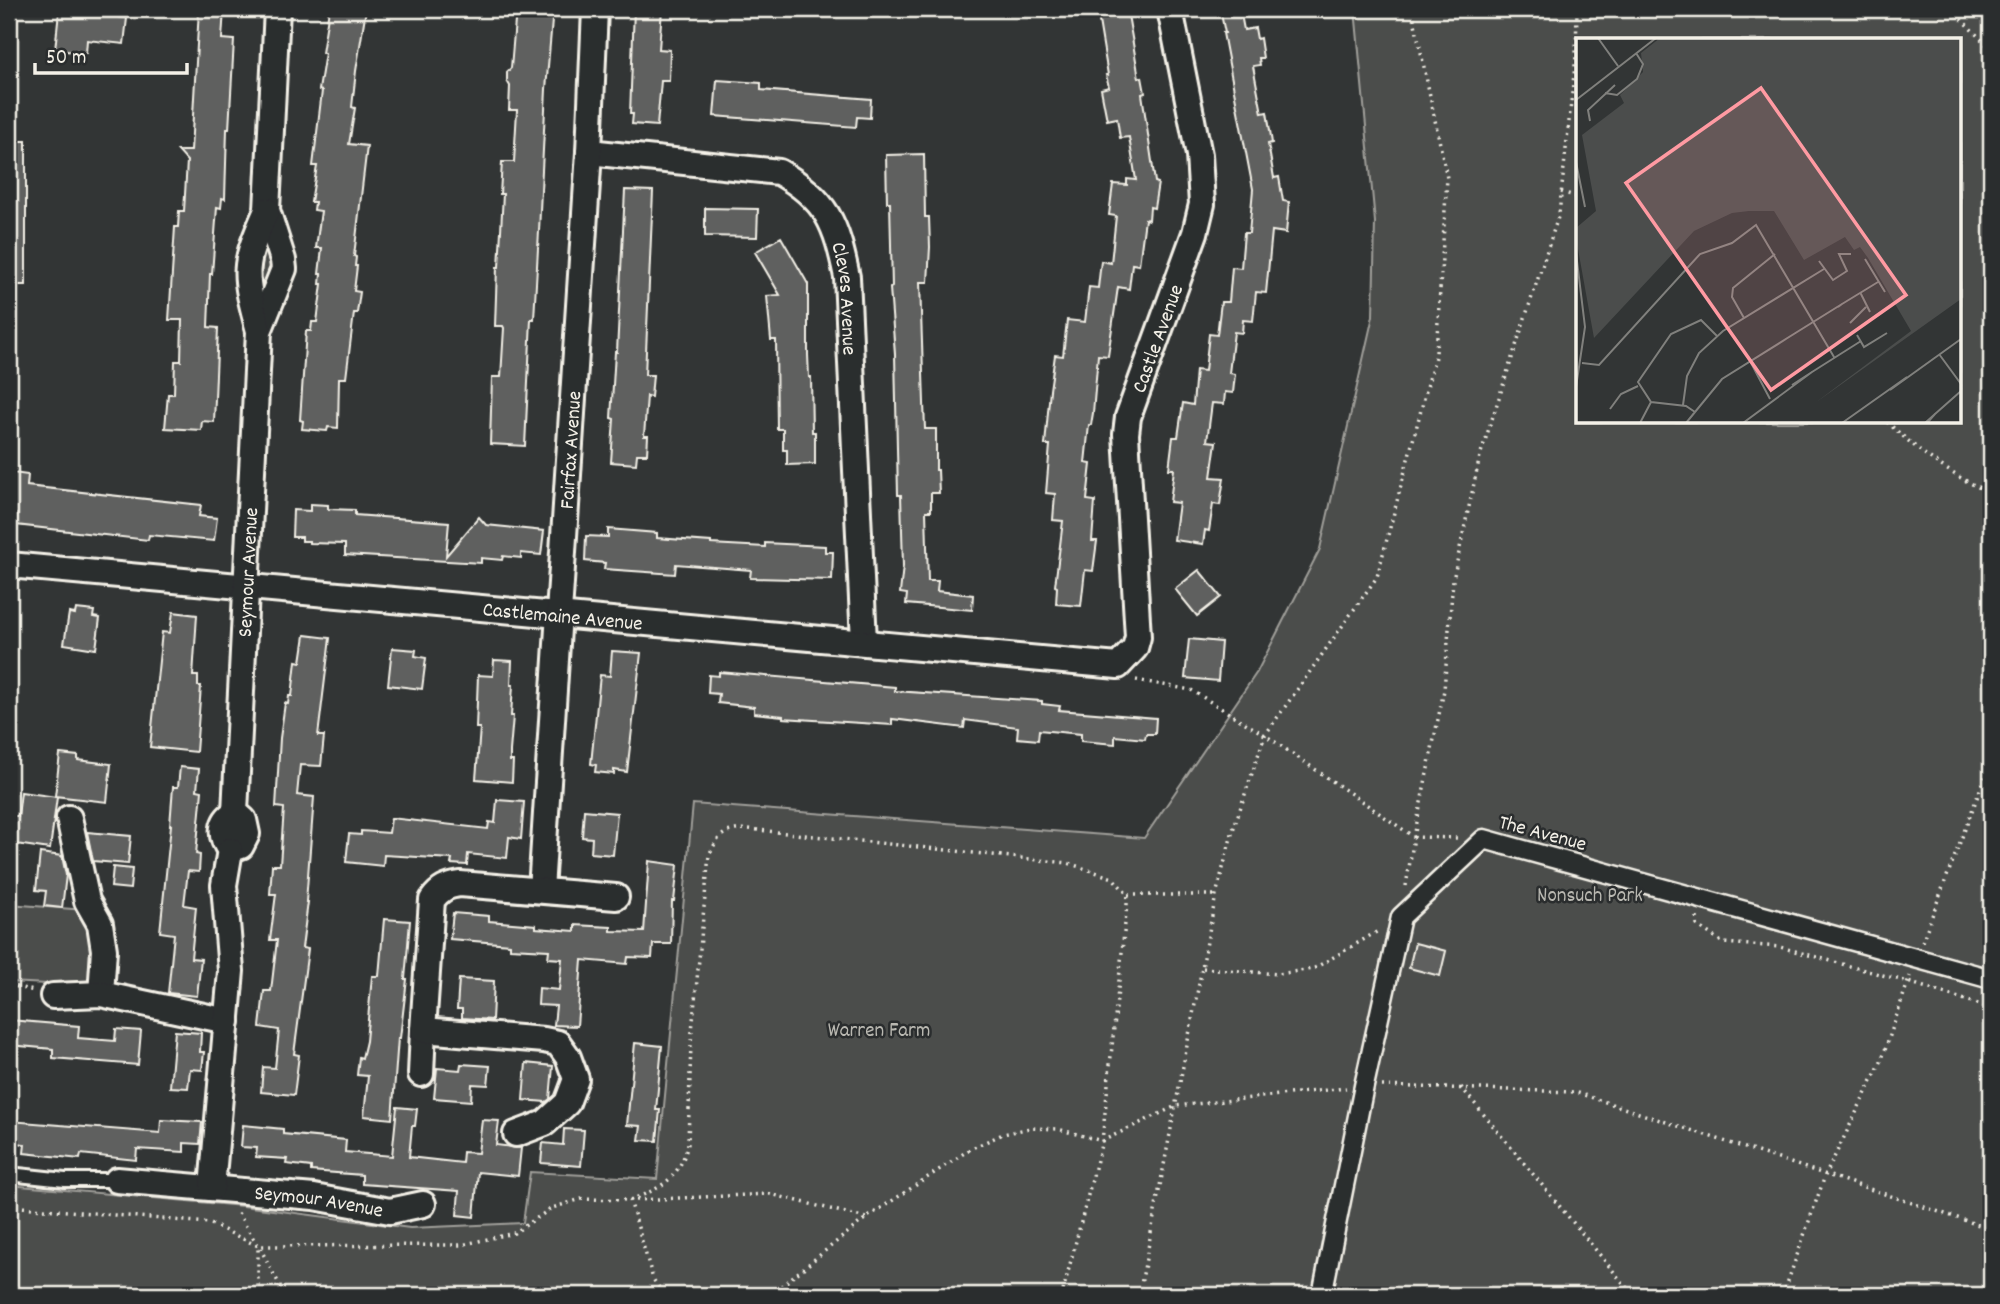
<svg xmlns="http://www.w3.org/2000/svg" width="2000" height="1304" viewBox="0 0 2000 1304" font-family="Dekko,sans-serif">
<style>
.green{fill:#4b4d4c;stroke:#a09f9a;stroke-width:2;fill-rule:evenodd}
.building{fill:#5f605f;stroke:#f4f1e8;stroke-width:2}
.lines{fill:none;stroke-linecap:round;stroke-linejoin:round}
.service-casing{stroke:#f4f1e8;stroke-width:18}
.pedestrian-casing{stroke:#f4f1e8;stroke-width:23}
.minor-casing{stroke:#f4f1e8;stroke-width:30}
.path{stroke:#f4f1e8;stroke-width:3.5;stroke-dasharray:2 5;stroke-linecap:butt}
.service{stroke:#2a2d2e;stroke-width:12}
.pedestrian{stroke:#2a2d2e;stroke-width:18}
.minor{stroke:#2a2d2e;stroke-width:24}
.labels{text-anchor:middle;stroke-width:5;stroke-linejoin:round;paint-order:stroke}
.street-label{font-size:21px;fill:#f4f1e8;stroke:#2a2d2e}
.park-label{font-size:21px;fill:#b9b8b1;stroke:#2a2d2e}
.inset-road{fill:none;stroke:#80807d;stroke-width:2}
.view{fill:#ff9aa2;fill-opacity:0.15;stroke:#ff9aa2;stroke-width:3.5}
.inset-edge{fill:none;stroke:#f4f1e8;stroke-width:3.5}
</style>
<rect width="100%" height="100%" fill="#323535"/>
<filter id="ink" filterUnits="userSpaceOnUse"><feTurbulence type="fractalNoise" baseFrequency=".0143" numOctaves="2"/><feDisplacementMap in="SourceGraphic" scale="14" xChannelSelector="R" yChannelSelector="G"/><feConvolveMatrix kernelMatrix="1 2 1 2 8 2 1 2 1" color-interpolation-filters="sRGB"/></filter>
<g filter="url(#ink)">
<g class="green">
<path d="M1355,9H1991V1295H9V1185L243,1206L410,1228L523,1223L530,1172L657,1179L693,804L1144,838L1257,672L1320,549L1373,316L1375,222ZM1578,40H1960V422H1578Z"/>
<polygon points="265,244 275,268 265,294 255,287 253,271"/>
<polygon points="9,904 85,910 95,927 90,982 86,986 9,982"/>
</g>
<g class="building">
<polygon points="66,9 119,14 119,17 127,18 124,44 87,40 86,53 55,50 59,12 65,12"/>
<polygon points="199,9 224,9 222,39 234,40 229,129 227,129 225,199 222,198 221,208 217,207 212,274 210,274 208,327 218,328 214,422 202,421 201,430 165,428 168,394 174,394 175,361 181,361 182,320 169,320 175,227 178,227 179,211 184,211 187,161 178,151 191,151"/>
<polygon points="329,9 366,9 356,71 352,107 355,108 349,144 367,146 354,256 356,257 355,266 357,266 354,291 360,292 357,313 354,313 346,378 339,378 338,428 328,427 327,431 302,429 303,421 300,420 306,331 311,331 312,322 317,322 322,284 320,284 321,274 319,274 322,248 316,248 321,211 314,210 315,202 311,202 317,166 313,166 322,91 319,90 325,53 322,53"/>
<polygon points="516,9 553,9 546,89 539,231 534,319 531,319 525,446 490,444 492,377 501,377 504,328 503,326 495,326 497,267 499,267 503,194 500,194 502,162 514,162 517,110 509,110 510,86 507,81 507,72 511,68"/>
<polygon points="634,9 662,9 659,49 670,50 669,81 661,81 657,126 632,124 633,114 630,114"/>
<polygon points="1097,9 1127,9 1139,78 1142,77 1145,93 1142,94 1155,182 1158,183 1154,208 1150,207 1149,220 1145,219 1139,265 1132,264 1129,289 1118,287 1108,356 1098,355 1093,413 1091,425 1089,425 1085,463 1091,464 1087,500 1095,501 1092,541 1097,541 1093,571 1085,570 1081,606 1056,604 1057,587 1055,586 1063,521 1053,520 1055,494 1046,493 1050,445 1045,445 1050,390 1055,355 1063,356 1067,320 1085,322 1089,287 1098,288 1101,261 1111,263 1116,216 1109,215 1113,184 1127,185 1127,179 1136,180 1129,137 1120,138 1117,118 1107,120 1101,89 1109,87 1106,75 1108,75"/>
<polygon points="1220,9 1240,9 1244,30 1255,28 1257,39 1260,38 1263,58 1259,58 1260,65 1253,66 1262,113 1267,112 1272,143 1268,144 1274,178 1279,177 1283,201 1289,202 1286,233 1272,231 1266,293 1256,292 1253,321 1243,320 1242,333 1234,332 1229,373 1235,374 1233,393 1225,392 1224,404 1212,403 1207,441 1216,442 1211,477 1224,478 1220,505 1213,504 1209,531 1205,530 1203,544 1174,540 1179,503 1170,502 1174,469 1169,469 1173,437 1178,437 1183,403 1193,405 1196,370 1205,371 1209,334 1217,335 1221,302 1229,302 1232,267 1241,268 1244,233 1249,233 1253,189 1223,33 1225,33"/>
<polygon points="717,80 761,83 761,90 871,99 870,118 857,117 856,127 714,116"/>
<rect x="9" y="141" width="17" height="144"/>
<polygon points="924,154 925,217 929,217 930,247 928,282 920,282 924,403 925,429 936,429 936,470 938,470 939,493 931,493 931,511 926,511 928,581 938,581 937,591 973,595 972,610 906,604 907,594 900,593 903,566 901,495 898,495 895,354 890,288 892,287 890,202 887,202 886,155"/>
<polygon points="625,190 653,191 645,375 653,375 651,397 647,396 644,436 648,436 647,454 637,454 636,464 611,462 614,419 611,418 615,352 617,352"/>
<polygon points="705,208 758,209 757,237 705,236"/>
<polygon points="781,237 808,284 808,355 809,377 811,377 812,432 815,432 815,464 787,465 787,450 783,450 783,429 777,429 776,340 771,340 767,296 780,295 755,252"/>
<polygon points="13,473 28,475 27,486 201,505 199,516 217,518 214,541 149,535 148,540 16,525 17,514 9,513"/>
<polygon points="310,504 328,505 328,509 355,510 355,515 449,522 446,556 479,517 486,525 544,531 541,555 521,553 521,558 503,556 502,560 481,558 481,563 345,555 345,544 309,543 309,541 302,541 302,537 292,537 293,510 310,511"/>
<polygon points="608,529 657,533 657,538 711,542 711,544 765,547 765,543 825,546 825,552 833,552 832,580 750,578 751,570 676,564 675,574 604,569 605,563 585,561 586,536 608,537"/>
<polygon points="1199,570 1221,597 1197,616 1175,589"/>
<polygon points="76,609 94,611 93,617 100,618 96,649 64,644 69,613 75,614"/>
<polygon points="173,612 197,615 193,676 198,676 198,686 201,686 196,752 150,747 162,632 170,633"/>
<polygon points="305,635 330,638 318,736 324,736 321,766 300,765 297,795 314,797 306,902 308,902 302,948 308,949 294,1054 299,1055 294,1095 261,1092 263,1067 275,1068 279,1030 260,1027 264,991 271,991 277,940 270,940 276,894 270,894 272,865 280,865 284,808 276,807 280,738 285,703 288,704 289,696 292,696 296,661 301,662"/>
<polygon points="1189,639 1221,642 1218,681 1185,678"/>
<polygon points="392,648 416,650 415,656 426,658 422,689 388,685"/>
<polygon points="612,651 641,653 627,772 614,770 614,774 595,772 596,765 591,764 600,675 610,676"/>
<polygon points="494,660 512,661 511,685 513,685 511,716 513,716 510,751 510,761 513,761 512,782 476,779 480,728 476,728 478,675 493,676"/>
<polygon points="719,672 895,687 895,691 1042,701 1042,704 1060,706 1059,710 1156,718 1155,734 1146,734 1145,739 1115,736 1115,744 1081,741 1081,734 1039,730 1038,740 1017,738 1018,727 965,720 964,728 892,719 892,725 783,718 783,716 754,713 754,707 718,703 719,694 708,693 709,675 719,676"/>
<polygon points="60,754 78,756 78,760 111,764 107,802 55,796"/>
<polygon points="180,767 199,769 197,790 202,791 196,854 200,855 199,872 188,871 184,905 196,907 191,958 201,959 197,996 168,993 174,934 160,932 171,825 170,825 173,787 178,787"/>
<polygon points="21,792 57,797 50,849 9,843 9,816 18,816"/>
<polygon points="497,800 524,802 521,839 509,837 507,858 468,854 467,865 451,864 452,859 384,855 383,866 346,862 349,834 361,835 361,831 389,833 391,818 488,829 489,822 495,823"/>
<polygon points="584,810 617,813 613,855 591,853 592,838 582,837"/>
<polygon points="87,832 131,836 128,864 93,861"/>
<polygon points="40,853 62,856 66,875 62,908 44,906 46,891 36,890"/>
<polygon points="649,861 678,865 674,901 672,901 671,944 653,944 652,958 628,957 627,964 582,960 577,1026 554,1025 556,1006 538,1005 539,988 559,990 562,959 548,958 549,950 510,948 510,944 450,939 453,913 489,916 489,921 536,925 536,928 575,931 575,925 611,927 611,931 644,932"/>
<polygon points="113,867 132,869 130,889 111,887"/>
<polygon points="384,919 410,921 405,979 407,979 400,1038 398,1038 392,1119 364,1116 368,1076 357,1075 359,1057 362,1058 366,1041 372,976 379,976"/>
<polygon points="1415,943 1446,951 1440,976 1409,968"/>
<polygon points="459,979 494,981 492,1020 462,1018 462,1009 457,1009"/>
<polygon points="9,1020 79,1026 78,1038 115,1041 116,1029 141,1031 138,1065 53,1058 53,1049 9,1045"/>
<polygon points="175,1031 201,1033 200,1052 204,1052 202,1070 190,1069 188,1088 170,1087"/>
<polygon points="635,1043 662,1046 656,1110 660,1110 657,1141 639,1140 641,1126 627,1125"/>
<polygon points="526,1063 553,1066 550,1099 546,1102 523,1100"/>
<polygon points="461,1064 490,1066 488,1085 472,1084 471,1101 434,1098 437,1068 460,1070"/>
<polygon points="397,1107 417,1109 415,1126 412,1126 409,1157 462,1163 463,1152 478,1153 482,1120 499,1121 496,1145 521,1148 518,1176 478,1172 474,1217 457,1215 459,1191 362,1184 362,1175 311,1171 311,1167 286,1164 287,1159 256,1157 257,1148 241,1147 243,1125 283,1129 283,1134 346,1140 345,1152 392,1156"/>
<polygon points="161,1120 202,1122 200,1144 184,1143 184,1152 137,1149 136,1160 81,1154 80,1159 24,1153 25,1144 9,1142 10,1121 160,1133"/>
<polygon points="564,1129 584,1130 581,1166 541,1163 543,1143 563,1145"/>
</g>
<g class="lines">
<g class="service-casing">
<polyline id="service" points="9,1174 65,1180 117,1180"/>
</g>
<g class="pedestrian-casing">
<polyline id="pedestrian" points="1322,1295 1364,1086 1401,917 1484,839 1991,979"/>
</g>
<g class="minor-casing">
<g id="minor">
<path id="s1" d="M589,152L779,172C828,200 836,224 847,277L864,642"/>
<polyline points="259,331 284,269 283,260 267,210 277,9"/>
<path id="s2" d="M9,565L1118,666L1135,648L1138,637L1126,434L1128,417L1195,233L1202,204L1199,155L1170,9"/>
<path id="s3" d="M235,812C220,821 219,836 230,850L241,846L247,834L244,820L235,812L259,331C243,271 242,267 267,210"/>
<polyline points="69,818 87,901 100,924 104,950 101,994"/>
<path id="s4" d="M541,890L589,152L595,9"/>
<polyline points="53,996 101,994 227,1021"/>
<polyline points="421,1074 423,1030"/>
<path d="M516,1134L545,1123L567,1103L576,1079L568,1057L558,1043L544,1040L423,1030L432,900C440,889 447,886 460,884L616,897"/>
<path id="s5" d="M117,1180L314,1197L390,1211L423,1204"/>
<polyline points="212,1188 231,971 224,885 230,850"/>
</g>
</g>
<g class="path">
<polyline points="1951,9 1991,49"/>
<polyline points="1561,192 1578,197"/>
<path d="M1887,422C1921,453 1948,474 1991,493"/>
<polyline points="1136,680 1191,690 1265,735 1414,837 1458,838"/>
<polyline points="1406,886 1414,837 1444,690 1453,580 1480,456 1559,214 1576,56 1577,9"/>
<polyline points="1128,895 1216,895"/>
<polyline points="1697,917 1697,925 1723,943 1780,947 1908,982 1991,1008"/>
<polyline points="1922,942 1991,761"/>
<polyline points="1203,968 1278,974 1313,969 1380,930"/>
<polyline points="9,985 34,991"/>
<polyline points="1382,1086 1575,1092 1991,1229"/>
<polyline points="1461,1087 1633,1295"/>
<path d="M630,1200C662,1188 679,1179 688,1144L691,1042L709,855C720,833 724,830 748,829L1068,863L1113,878L1128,895L1102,1141L1062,1295"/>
<polyline points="636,1200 770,1194 866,1218"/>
<polyline points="9,1206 209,1223 258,1246 461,1245 514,1233 552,1208 581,1199 630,1200 653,1279 664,1295"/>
<polyline points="238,1213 258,1246 258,1295"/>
<polyline points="260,1248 285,1295"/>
<polyline points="770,1295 866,1218 972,1148 1003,1134 1030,1128 1058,1129 1102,1141 1176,1106 1346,1088"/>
<polyline points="1096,1295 1097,1291"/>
<polyline points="1139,1295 1216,895 1233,830 1265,735 1377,577 1436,353 1447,178 1412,9"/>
<polyline points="1783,1295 1825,1176 1881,1062 1910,976"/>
</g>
<use href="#service" class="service"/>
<use href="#pedestrian" class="pedestrian"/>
<use href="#minor" class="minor"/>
</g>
</g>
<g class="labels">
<g class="street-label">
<text dy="7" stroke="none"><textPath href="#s1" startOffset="343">Cleves Avenue</textPath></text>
<text dy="7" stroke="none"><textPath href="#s2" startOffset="1454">Castle Avenue</textPath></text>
<text dy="7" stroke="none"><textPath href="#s4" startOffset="441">Fairfax Avenue</textPath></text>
<text dy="7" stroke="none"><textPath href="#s3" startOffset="336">Seymour Avenue</textPath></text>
<text dy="7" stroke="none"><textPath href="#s2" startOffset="556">Castlemaine Avenue</textPath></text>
<text transform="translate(1543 832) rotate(15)" y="7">The Avenue</text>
<text dy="7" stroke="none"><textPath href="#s5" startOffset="203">Seymour Avenue</textPath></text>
</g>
<g class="park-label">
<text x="1590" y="901">Nonsuch Park</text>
<text x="879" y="1036">Warren Farm</text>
</g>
</g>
<g transform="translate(1576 38)">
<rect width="385" height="385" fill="#323535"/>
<path d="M84,0H385V261L239,365L335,293L292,220L284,209L278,212L269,199L228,222L198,173H173L156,175L118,193L18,300L0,200V190L20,173L6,97L48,65L44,57L67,34L65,15Z" fill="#4b4d4c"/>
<path class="inset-road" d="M22,0L42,28M29,55L41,57L61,41L67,26L60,15M0,62L80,0M14,83L12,72L39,47M0,124L9,169M0,215L9,289L0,349M289,221L309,254M243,223L257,242L271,233L263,216H275M284,254L294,274M266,266L302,244M168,280L156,259L157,250L199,216M274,285L290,269M281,297L288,309L311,295M197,309L266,266L262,269M363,316L385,346M174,323L194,361M6,325L23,327L124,216L156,205L180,187L258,319M236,334L285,303M314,352L385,301M107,367L111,338L123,315L147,293L248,231M34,371L45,356L62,348M119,374L110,368L75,364L62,344L95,296L125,282L141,298M359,376L385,353M64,385L75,364M110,385L146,341L210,301M167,385L236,334L216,347M266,385L331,339M349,385L359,376L351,385"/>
<path class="view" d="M185,50L330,257L195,352L50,145Z"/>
<rect width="385" height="385" class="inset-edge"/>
</g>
<rect width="2000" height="1304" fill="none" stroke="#2a2d2e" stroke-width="35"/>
<rect x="18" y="18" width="1965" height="1269" fill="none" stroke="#f4f1e8" stroke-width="2.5" filter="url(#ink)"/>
<path d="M35 63v10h152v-10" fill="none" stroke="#f4f1e8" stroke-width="3.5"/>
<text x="46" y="63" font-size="21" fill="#f4f1e8" stroke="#2a2d2e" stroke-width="5" paint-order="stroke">50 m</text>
</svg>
